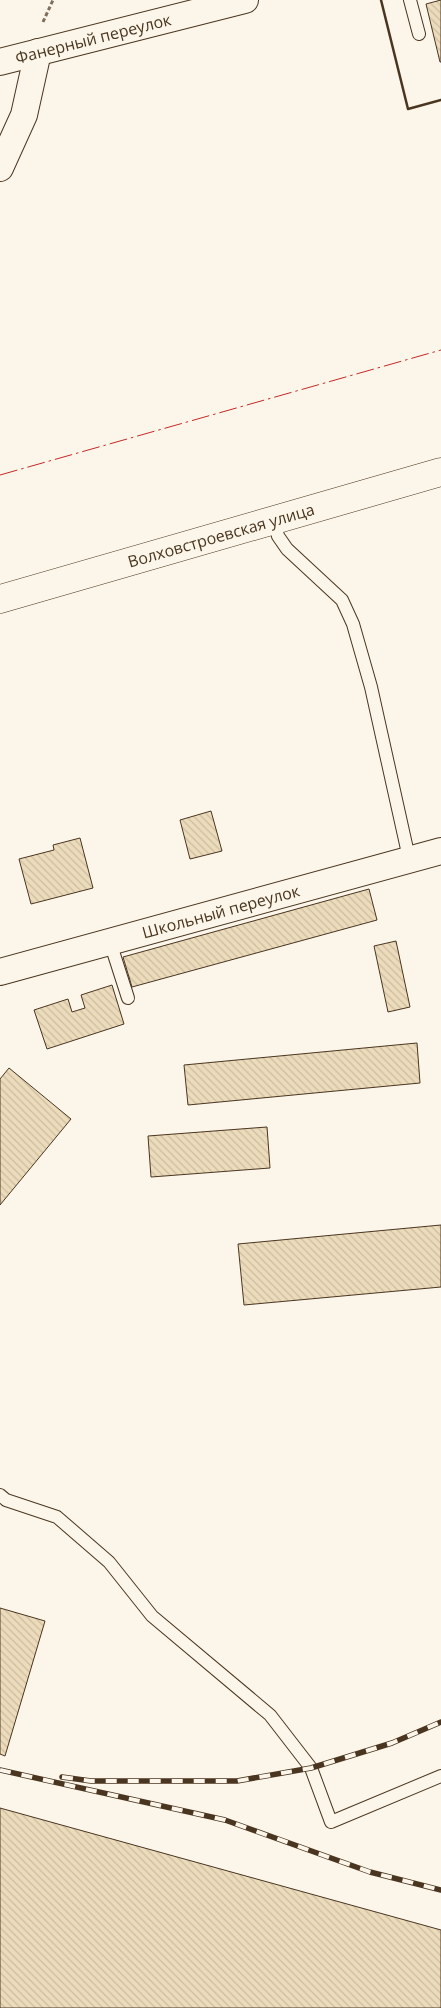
<svg xmlns="http://www.w3.org/2000/svg" width="441" height="2008" viewBox="0 0 441 2008" font-family="'Open Sans',sans-serif">
<style>
.building{fill:url(#building-back-hatch);stroke:#4a3520}
.lines{fill:none;stroke-linecap:round;stroke-linejoin:round}
.lane-casing{stroke:#4a3520;stroke-width:14}
.street-casing{stroke:#4a3520;stroke-width:28}
.secondary-casing{stroke:#4a3520;stroke-width:29}
.path{stroke:#7f6f5c;stroke-width:3;stroke-dasharray:4 2.5;stroke-linecap:butt}
.lane{stroke:#fbf6e9;stroke-width:12}
.street{stroke:#fbf6e9;stroke-width:26}
.secondary{stroke:#fbf6e9;stroke-width:28}
.rail-casing{stroke:#4a3520;stroke-width:5.5}
.rail{stroke:#fbf6e9;stroke-width:4;stroke-dasharray:11;stroke-linecap:butt}
.wall{stroke:#4a3520;stroke-width:2.5}
.power{stroke:#c62828;stroke-width:1;stroke-dasharray:18 4 2.5 4;stroke-linecap:butt}
.labels{text-anchor:middle;stroke-width:4;stroke-linejoin:round;paint-order:stroke}
.street-label{font-size:16px;fill:#4a3520;stroke:#fbf6e9}
</style>
<defs>
<pattern id="building-back-hatch" width="6" height="6" patternUnits="userSpaceOnUse" patternTransform="scale(1.25)"><rect width="6" height="6" fill="#ecdcbc"/><path d="M-1 5l2 2M0 0l6 6M5-1l2 2" fill="none" stroke="#ccbda1"/></pattern>
</defs>
<rect width="100%" height="100%" fill="#fbf6e9"/>
<g class="building">
<polygon points="441,0 441,62 440,62 426,4"/>
<polygon points="211,811 222,851 190,859 180,820"/>
<polygon points="80,838 93,888 31,904 19,859 54,850 53,845"/>
<polygon points="369,889 377,920 132,987 123,957"/>
<polygon points="396,941 410,1007 388,1012 374,946"/>
<polygon points="112,985 124,1024 47,1049 34,1010 68,999 72,1012 85,1008 81,995"/>
<polygon points="417,1043 420,1083 188,1105 184,1065"/>
<polygon points="9,1068 71,1119 0,1205 0,1079"/>
<polygon points="267,1127 270,1168 151,1177 148,1136"/>
<polygon points="441,1225 441,1287 244,1305 238,1244"/>
<polygon points="0,1608 45,1621 5,1756 0,1754"/>
<polygon points="0,1808 441,1930 441,2008 0,2008"/>
</g>
<g class="lines">
<g class="lane-casing">
<g id="lane">
<polyline points="410,0 419,34"/>
<polyline points="274,520 278,536 287,549 342,600 353,624 371,687 409,858"/>
<polyline points="110,942 128,998"/>
<polyline points="0,1495 6,1500 57,1517 109,1562 152,1616 270,1715 311,1768 331,1822 441,1776"/>
</g>
</g>
<g class="street-casing">
<g id="street">
<path id="s1" d="M0,62L245,0"/>
<polyline points="0,168 24,115 38,52"/>
<path id="s2" d="M0,972L441,851"/>
</g>
</g>
<g class="secondary-casing">
<g id="secondary">
<path id="s3" d="M0,599L441,472"/>
</g>
</g>
<polyline class="path" points="43,22 53,0"/>
<use href="#lane" class="lane"/>
<use href="#street" class="street"/>
<use href="#secondary" class="secondary"/>
<g class="rail-casing">
<g id="rail">
<polyline points="0,1770 225,1820 370,1872 441,1890"/>
<polyline points="62,1777 91,1781 237,1781 311,1768 392,1743 441,1722"/>
</g>
</g>
<use href="#rail" class="rail"/>
<polyline class="wall" points="381,0 408,109 441,100"/>
<polyline class="power" points="0,475 441,350"/>
</g>
<g class="labels">
<g class="street-label">
<text dy="6" stroke="none"><textPath href="#s1" startOffset="96">Фанерный переулок</textPath></text>
<text dy="6" stroke="none"><textPath href="#s3" startOffset="230">Волховстроевская улица</textPath></text>
<text dy="6" stroke="none"><textPath href="#s2" startOffset="229">Школьный переулок</textPath></text>
</g>
</g>
</svg>
